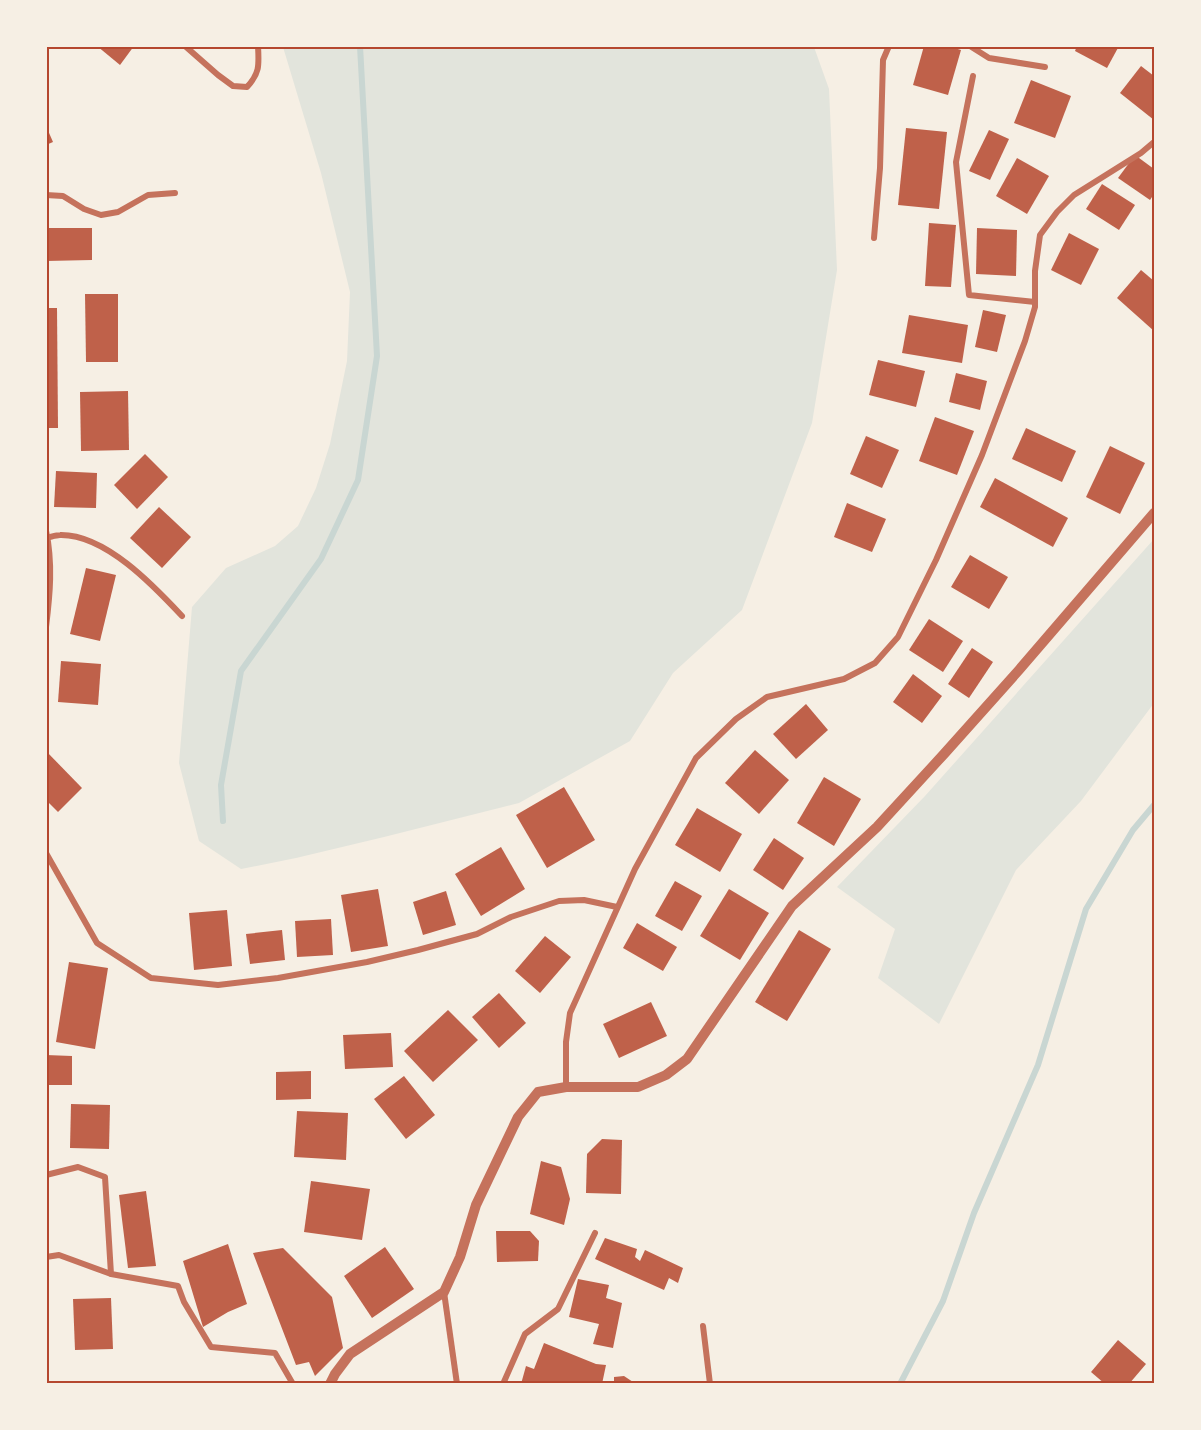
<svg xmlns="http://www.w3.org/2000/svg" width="1201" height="1430" viewBox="0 0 1201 1430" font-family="'Roboto Condensed',sans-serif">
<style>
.green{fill:#e2e4dc}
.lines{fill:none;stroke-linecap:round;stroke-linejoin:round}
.stream{stroke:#c9d6d2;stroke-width:6}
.building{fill:#bf614a}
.minor{stroke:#c5725c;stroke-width:6}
.tertiary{stroke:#c5725c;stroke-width:10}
.neatline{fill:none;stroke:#b5482f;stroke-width:2}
</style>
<rect width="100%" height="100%" fill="#f6efe4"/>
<g class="green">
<polygon points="283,47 814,47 829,89 837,270 812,423 742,610 673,673 630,741 519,803 384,837 296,858 241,869 199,841 179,763 192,607 226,568 275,546 298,526 316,488 330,444 347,361 350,292 321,173"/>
<polygon points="1154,539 1154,703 1081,801 1016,870 939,1024 878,978 895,929 837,887 925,796"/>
</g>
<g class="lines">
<g class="stream">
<polyline points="223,821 221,785 241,671 321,559 358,480 377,356 360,46"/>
<polyline points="900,1384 943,1301 974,1213 1038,1065 1086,909 1133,830 1154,805"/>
</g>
</g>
<g class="building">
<polygon points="97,46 134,46 120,65"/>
<polygon points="924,46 948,46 961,50 948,95 913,85"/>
<polygon points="1077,46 1119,46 1107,68 1075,51"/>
<polygon points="1141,66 1154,76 1154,120 1120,93"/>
<polygon points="1031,80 1071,96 1055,138 1014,123"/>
<polygon points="46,126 53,142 46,145"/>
<polygon points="906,128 947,132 939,209 898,205"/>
<polygon points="989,130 1009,139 990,180 969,171"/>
<polygon points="1135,155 1154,169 1154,194 1150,200 1118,178"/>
<polygon points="1017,158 1049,176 1027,214 996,196"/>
<polygon points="1102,184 1135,205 1119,230 1086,209"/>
<polygon points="929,223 956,225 951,287 925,286"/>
<polygon points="46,228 92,228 92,260 46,261"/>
<polygon points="977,228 1017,230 1016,276 976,274"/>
<polygon points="1069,233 1099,249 1081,285 1051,270"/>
<polygon points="1141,270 1154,281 1154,331 1117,298"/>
<polygon points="85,294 118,294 118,362 86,362"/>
<polygon points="46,308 57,308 58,428 46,428"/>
<polygon points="983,310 1006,315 997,352 975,347"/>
<polygon points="909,315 968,325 962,363 902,353"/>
<polygon points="878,360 925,371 916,407 869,395"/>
<polygon points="956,373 987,381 980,410 949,402"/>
<polygon points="128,391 129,450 81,451 80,392"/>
<polygon points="935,417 974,431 957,475 919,461"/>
<polygon points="1026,428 1076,451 1062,482 1012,459"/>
<polygon points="866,436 899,450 882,488 850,474"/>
<polygon points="1110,446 1145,463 1120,514 1086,497"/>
<polygon points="145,454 168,477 137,509 114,485"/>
<polygon points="56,471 97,473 96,508 54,507"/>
<polygon points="995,478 1068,518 1053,547 980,507"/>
<polygon points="847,503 886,519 872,552 834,537"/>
<polygon points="159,507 191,537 162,568 130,538"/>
<polygon points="970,555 1008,577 989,609 951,587"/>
<polygon points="86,568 116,575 100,641 70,634"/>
<polygon points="929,619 963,641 943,672 909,650"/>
<polygon points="972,648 993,662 969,698 948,684"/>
<polygon points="61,661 101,664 98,705 58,702"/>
<polygon points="913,674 942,696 922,723 893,702"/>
<polygon points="806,704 828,730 796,759 773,734"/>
<polygon points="755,750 789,780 759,814 725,783"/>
<polygon points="46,751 82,788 58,812 46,800"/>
<polygon points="824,777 861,799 834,846 797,823"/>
<polygon points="564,787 595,840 547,868 516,815"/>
<polygon points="697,808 742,834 720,872 675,845"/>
<polygon points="774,838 804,858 783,890 753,870"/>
<polygon points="501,847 525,889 481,916 455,874"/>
<polygon points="675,881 702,896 682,931 655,916"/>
<polygon points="378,889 388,946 351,952 341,895"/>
<polygon points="729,889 769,913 740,960 700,936"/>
<polygon points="446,891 456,925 423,935 413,902"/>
<polygon points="227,910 232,966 194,970 189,913"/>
<polygon points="331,919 333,955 297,957 295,921"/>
<polygon points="637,923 677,947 663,971 623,948"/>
<polygon points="282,930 285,960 250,964 246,934"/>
<polygon points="799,930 831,949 787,1021 755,1002"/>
<polygon points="545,936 571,957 540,993 515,971"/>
<polygon points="69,962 108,968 95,1049 56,1042"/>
<polygon points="499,993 526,1023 499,1048 472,1017"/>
<polygon points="651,1002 667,1036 619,1058 603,1024"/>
<polygon points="448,1010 478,1040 433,1082 404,1051"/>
<polygon points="391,1033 393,1067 345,1069 343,1035"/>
<polygon points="46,1055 72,1056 72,1085 46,1085"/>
<polygon points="311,1071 311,1099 276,1100 276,1072"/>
<polygon points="404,1076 435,1115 406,1139 374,1099"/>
<polygon points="71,1104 110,1105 109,1149 70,1148"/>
<polygon points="297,1111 348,1113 346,1160 294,1157"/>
<polygon points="602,1139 622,1140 621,1194 586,1193 587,1154"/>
<polygon points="541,1161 561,1167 570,1199 564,1225 530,1214"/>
<polygon points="311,1181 370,1189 362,1240 304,1232"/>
<polygon points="146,1191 156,1266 128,1268 119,1195"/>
<polygon points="496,1231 530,1231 539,1241 538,1261 497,1262"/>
<polygon points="605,1238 637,1249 635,1257 640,1261 645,1250 683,1268 678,1283 669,1278 664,1290 595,1259"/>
<polygon points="228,1244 247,1304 228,1312 203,1327 183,1261"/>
<polygon points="385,1247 414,1289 372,1318 344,1276"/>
<polygon points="283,1248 332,1297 343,1348 315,1376 309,1362 296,1365 253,1253"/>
<polygon points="578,1279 609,1285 606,1298 622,1303 613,1348 593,1344 599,1324 569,1317"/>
<polygon points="111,1298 113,1349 75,1350 73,1299"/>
<polygon points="1118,1340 1146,1364 1129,1384 1105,1384 1091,1372"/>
<polygon points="544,1343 596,1364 606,1365 602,1384 521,1384 526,1366 534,1369"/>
<polygon points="624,1376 636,1384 614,1384 614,1377"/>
</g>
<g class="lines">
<g class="minor">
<path d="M185,46L218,75L233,86L247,87C260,73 259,65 258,46"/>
<polyline points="970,46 989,58 1045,67"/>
<polyline points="973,76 956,162 969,295 1035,302"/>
<polyline points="46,195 63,196 84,209 101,215 118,212 148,195 175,193"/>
<polyline points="874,238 880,168 883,60 889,46"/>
<path d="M46,531C53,563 50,595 46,627"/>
<path d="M46,538C51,537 56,535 60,535C105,534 154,586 182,616"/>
<polyline points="46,853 97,943 151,978 218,985 278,978 367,962 418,950 477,934 511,917 559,901 584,900 617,907"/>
<polyline points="566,1087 566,1042 570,1013 635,869 696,758 736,719 767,697 844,679 875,663 898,637 936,560 982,455 1025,341 1035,307 1035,271 1040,235 1057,212 1074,195 1141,153 1154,142"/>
<polyline points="46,1175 78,1167 105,1177 111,1274 178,1286 184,1302 211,1347 275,1353 293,1384"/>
<polyline points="46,1257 59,1255 111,1274"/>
<polyline points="444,1292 457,1384"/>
<polyline points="703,1326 710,1384"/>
<polyline points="503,1384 525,1334 558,1309 595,1233"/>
</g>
<polyline class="tertiary" points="330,1384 335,1374 350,1354 444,1292 460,1257 476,1205 518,1117 538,1092 566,1087 638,1087 666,1075 687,1059 792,906 877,827 944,754 1019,670 1154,513"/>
</g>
<rect width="1201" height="1430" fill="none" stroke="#f6efe4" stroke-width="96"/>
<rect x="48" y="48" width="1105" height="1334" class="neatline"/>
</svg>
